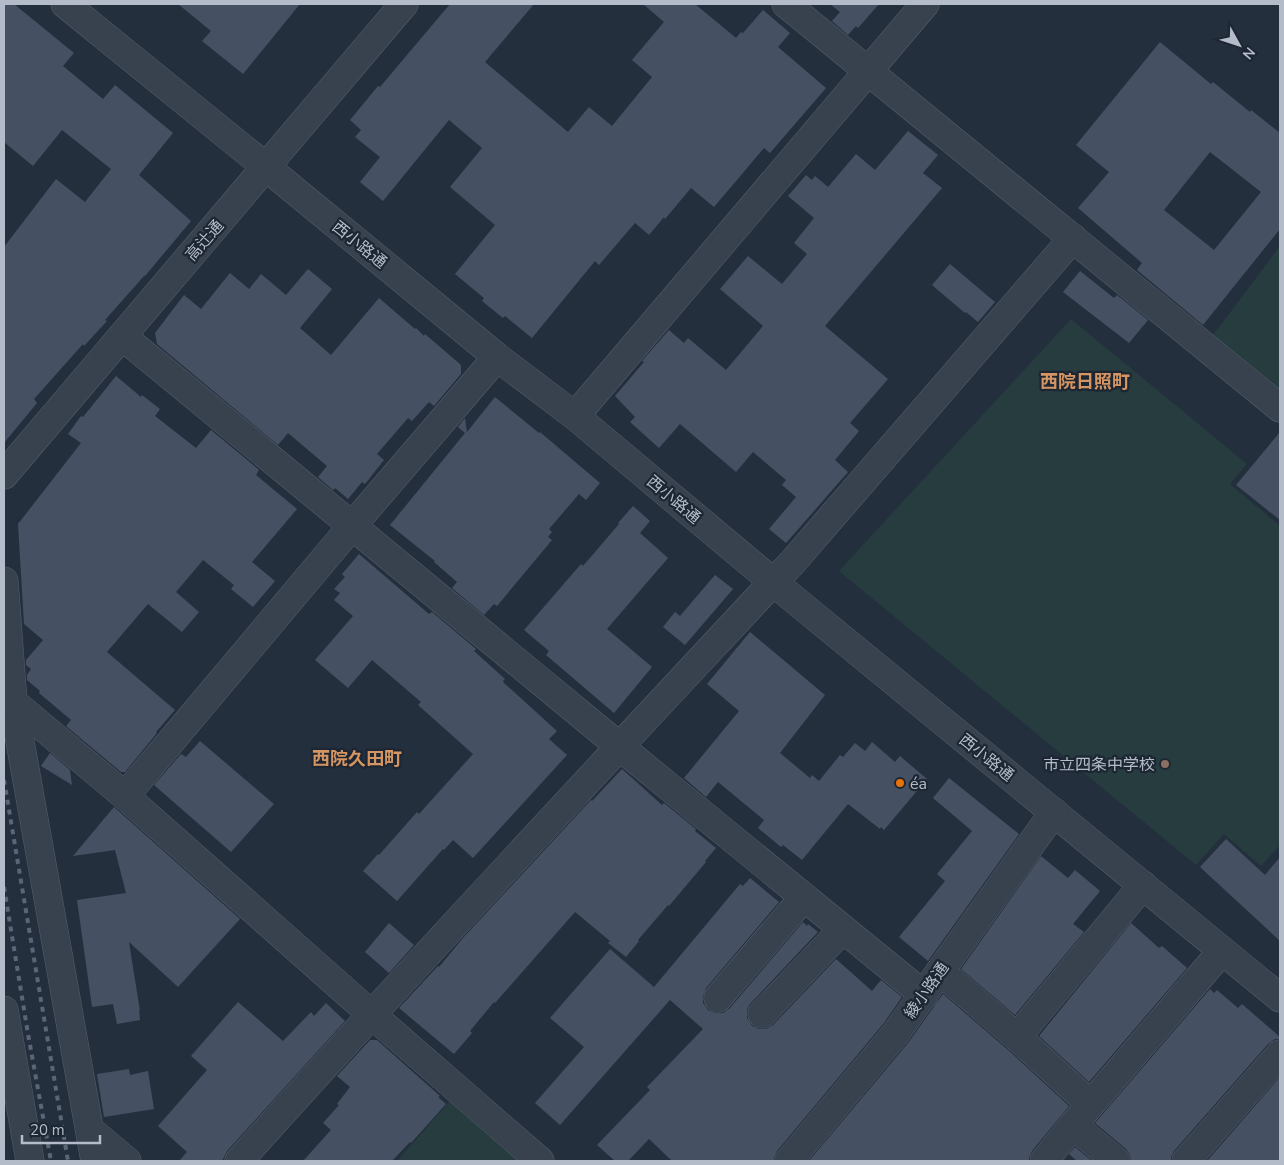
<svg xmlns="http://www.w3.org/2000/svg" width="1284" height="1165" viewBox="0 0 1284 1165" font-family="'Nunito Sans','Noto Sans JP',sans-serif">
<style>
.green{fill:#263c3f}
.building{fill:#455162;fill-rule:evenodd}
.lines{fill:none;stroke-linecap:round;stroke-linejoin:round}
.minor-casing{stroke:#565f6c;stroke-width:29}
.minor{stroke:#38414e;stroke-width:28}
.rail{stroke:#5a6575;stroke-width:4;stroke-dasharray:5 5;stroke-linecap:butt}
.education-dot{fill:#8d6e63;stroke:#1d2633;stroke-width:2}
.food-dot{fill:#e8710a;stroke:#1d2633;stroke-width:2}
.labels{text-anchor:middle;stroke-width:4.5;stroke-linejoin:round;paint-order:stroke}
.street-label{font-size:16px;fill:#b4bcc9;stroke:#1d2633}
.poi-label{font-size:16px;fill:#b4bcc9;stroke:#1d2633;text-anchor:end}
.neighbourhood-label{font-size:18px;font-weight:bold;fill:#d59563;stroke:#1d2633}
</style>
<rect width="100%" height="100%" fill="#242f3e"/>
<g class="green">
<polygon points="1280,246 1280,397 1210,339"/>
<polygon points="1071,319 1247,464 1230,484 1280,526 1280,845 1261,866 1224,834 1196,865 839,571"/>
<polygon points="451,1100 525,1161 397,1161"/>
</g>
<g class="building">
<polygon points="4,4 14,4 74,53 63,66 103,99 115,85 173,133 139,175 191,221 145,276 144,276 105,320 107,321 84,346 83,344 34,399 37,403 4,443 4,247 56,179 85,202 111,169 62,130 33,166 4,142"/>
<polygon points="178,4 300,4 243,74 202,41 211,31"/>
<polygon points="450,4 534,4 485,62 568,132 589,107 612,126 652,77 632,60 664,22 643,4 695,4 736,38 741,32 743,33 763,10 790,33 778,47 826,88 770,153 764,148 714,207 691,188 665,219 664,217 649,235 635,223 599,265 595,261 532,338 505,316 503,318 482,301 484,298 455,274 495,225 450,187 482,148 449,120 383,201 360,182 380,157 355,137 361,130 350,120 378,86 380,87"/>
<polygon points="830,4 879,4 858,28 856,26 848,35 832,21 840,12"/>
<path d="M1160,42L1211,84L1213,82L1250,112L1251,110L1280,133V229L1203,325L1137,270L1142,263L1078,208L1109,172L1076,145ZM1210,152L1261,192L1214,250L1164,210Z"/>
<polygon points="908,131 938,155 923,173 942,188 825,326 888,379 850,423 859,431 835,460 848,472 786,543 769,529 796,497 782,485 786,480 753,452 736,472 680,424 659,448 630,422 635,417 615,396 644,362 642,361 669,330 684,343 688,338 726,370 763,326 720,289 748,256 782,284 807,254 794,243 814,218 788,196 806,175 812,180 815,176 828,187 856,154 875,170"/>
<polygon points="950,264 995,302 978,322 966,312 965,313 932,285"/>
<polygon points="308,269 332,289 300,328 331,355 379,298 415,329 416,328 424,336 425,334 461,365 461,374 434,406 429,402 412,421 408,418 377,454 384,460 365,484 362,482 348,499 335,488 333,490 318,477 327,466 288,433 278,445 157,344 155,333 184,295 201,309 230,273 249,289 261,274 286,295"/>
<polygon points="1080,271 1114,298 1117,295 1148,320 1129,343 1063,292"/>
<polygon points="116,376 141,397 142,395 160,409 155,416 196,448 211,430 258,469 259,470 256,475 297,509 252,562 275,581 253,607 231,589 234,585 203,560 176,592 199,612 182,632 148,604 107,652 175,710 156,732 157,733 125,772 121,772 66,726 71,720 39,693 40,691 27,680 27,675 31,669 26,665 26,660 43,640 24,624 18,524 81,443 68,434 81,416 83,417"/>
<polygon points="495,397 539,433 540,432 600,483 586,500 579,494 549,529 552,532 548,537 552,540 497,606 494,604 484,615 452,588 457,582 434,562 435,561 390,525 465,433 458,427 465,418 467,432"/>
<polygon points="1280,432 1280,520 1236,485"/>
<polygon points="633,506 650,521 640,533 668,558 607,629 652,667 614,713 546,655 549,651 524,630 581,564 583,566 619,524 618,523"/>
<polygon points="359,554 429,614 432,612 476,649 474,651 505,679 503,681 504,683 557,731 549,739 567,755 473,858 453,840 444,850 443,849 397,901 363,871 378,854 379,855 417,812 419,814 473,754 418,705 421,702 372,660 348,688 315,660 353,616 334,600 340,593 334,589 345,577 342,574"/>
<polygon points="715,575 733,589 685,645 663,627 675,612 680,616"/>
<polygon points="750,632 825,695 780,753 810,778 812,775 819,781 840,755 843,757 855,743 865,751 872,742 895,762 900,756 927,779 884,830 881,827 880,829 848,804 802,860 783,845 781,847 758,828 764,820 718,782 706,797 684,778 739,711 707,684"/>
<polygon points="200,741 274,804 231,852 154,785 181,754 186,757"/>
<polygon points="50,753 70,770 72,785 41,766"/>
<polygon points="622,769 662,805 664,803 696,829 695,831 716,848 705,861 706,862 669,906 668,905 638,940 639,941 626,957 608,943 610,941 575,912 495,1003 494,1002 470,1031 472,1033 454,1054 399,1008 438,966 439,967 463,938 591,800 592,801"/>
<polygon points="949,778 1019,834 928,961 899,937 945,881 937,874 972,831 933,798"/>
<polygon points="114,807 240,919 178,987 129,942 140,1011 139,1009 140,1020 117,1024 113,1004 92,1007 77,900 126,893 115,850 73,856"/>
<polygon points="1226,839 1265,875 1280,857 1280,941 1200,867"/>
<polygon points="1041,856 1068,878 1075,870 1100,891 1073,924 1084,932 1015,1015 961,969"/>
<polygon points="750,878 779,902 706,988 703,996 703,1003 708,1010 716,1013 723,1013 730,1008 803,922 807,926 808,924 818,932 750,1004 747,1010 747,1018 752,1026 759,1029 766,1029 773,1025 836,959 872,991 881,980 902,997 884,1023 777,1151 774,1158 774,1161 672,1161 649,1139 628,1161 615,1161 597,1145 650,1090 647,1087 703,1029 670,1000 560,1125 535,1103 584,1047 550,1018 610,949 654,987 740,884 743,886"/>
<polygon points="389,923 414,945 389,973 365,952"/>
<polygon points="1131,923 1159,948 1162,946 1187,968 1089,1082 1039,1036"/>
<polygon points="1210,989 1214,993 1217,990 1238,1008 1242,1004 1280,1037 1280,1039 1275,1039 1268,1044 1174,1151 1171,1157 1171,1161 1131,1161 1130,1155 1126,1149 1095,1123"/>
<polygon points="943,994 1007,1049 1069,1106 1032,1151 1029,1158 1029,1161 809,1161 908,1043"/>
<polygon points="238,1002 283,1041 311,1012 314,1016 326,1003 345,1021 227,1151 222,1161 179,1161 187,1152 158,1126 207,1070 191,1056"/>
<polygon points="370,1040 377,1040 440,1096 438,1097 446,1104 411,1143 410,1142 392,1161 303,1161 331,1130 323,1123 339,1105 337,1104 350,1087 337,1076"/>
<polygon points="129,1069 130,1075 148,1071 154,1109 104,1117 97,1074"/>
<polygon points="1280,1077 1280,1161 1207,1161"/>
<polygon points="1075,1147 1092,1161 1077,1161 1069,1154"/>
</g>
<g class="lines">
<g class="minor-casing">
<g id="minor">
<polyline points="65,4 266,167 497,357 575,416 773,582 1280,998"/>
<polyline points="786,4 1280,408"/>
<polyline points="122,336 619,746 924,995"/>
<polyline points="575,416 925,4"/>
<polyline points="4,475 404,4"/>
<polyline points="4,581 13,702 95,1161"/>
<polyline points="13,702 125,796 371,1014 540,1161"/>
<polyline points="125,796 352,526 497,357"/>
<polyline points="940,971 1017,1037 1090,1104"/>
<polyline points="718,998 804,897"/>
<polyline points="4,1010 30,1161"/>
<polyline points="762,1014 843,929"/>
<polyline points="1017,1037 1143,885"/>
<polyline points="1073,1125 1116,1161"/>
<polyline points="90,1130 127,1161"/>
<path d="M239,1161C414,966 594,774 773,582L791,564L1073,238"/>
<polyline points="789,1161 896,1033 1054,812"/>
<polyline points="1044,1161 1073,1125 1222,951"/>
<polyline points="1186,1161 1280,1054"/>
</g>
</g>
<use href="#minor" class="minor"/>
<g class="rail">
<polyline points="4,780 68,1161"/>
<polyline points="4,887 28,1034 51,1161"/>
</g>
</g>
<circle class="education-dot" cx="1165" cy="764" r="5"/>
<circle class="food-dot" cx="900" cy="783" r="5"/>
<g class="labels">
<g class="street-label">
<text transform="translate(204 240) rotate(-49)" y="6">高辻通</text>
<text transform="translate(360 244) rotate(39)" y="6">西小路通</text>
<text transform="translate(674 499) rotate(40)" y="6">西小路通</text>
<text transform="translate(987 757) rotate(39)" y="6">西小路通</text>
<text transform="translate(926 990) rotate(-55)" y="6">綾小路通</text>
</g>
<g class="poi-label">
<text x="1155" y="770">市立四条中学校</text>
<text x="910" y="789" text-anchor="start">éa</text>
</g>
<g class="neighbourhood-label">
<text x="1085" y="388">西院日照町</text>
<text x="357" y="765">西院久田町</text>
</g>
</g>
<rect width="1284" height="1165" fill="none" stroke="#b4bcc9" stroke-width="10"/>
<g transform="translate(1239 45) rotate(130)" stroke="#1d2633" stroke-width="4" paint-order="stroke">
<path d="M0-4L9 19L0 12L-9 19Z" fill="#b4bcc9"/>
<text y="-8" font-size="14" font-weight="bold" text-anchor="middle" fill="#b4bcc9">N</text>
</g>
<path d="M22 1135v8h78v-8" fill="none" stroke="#b4bcc9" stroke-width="2.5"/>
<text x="30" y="1135" font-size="15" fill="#b4bcc9" stroke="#1d2633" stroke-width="4" paint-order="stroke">20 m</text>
</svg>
